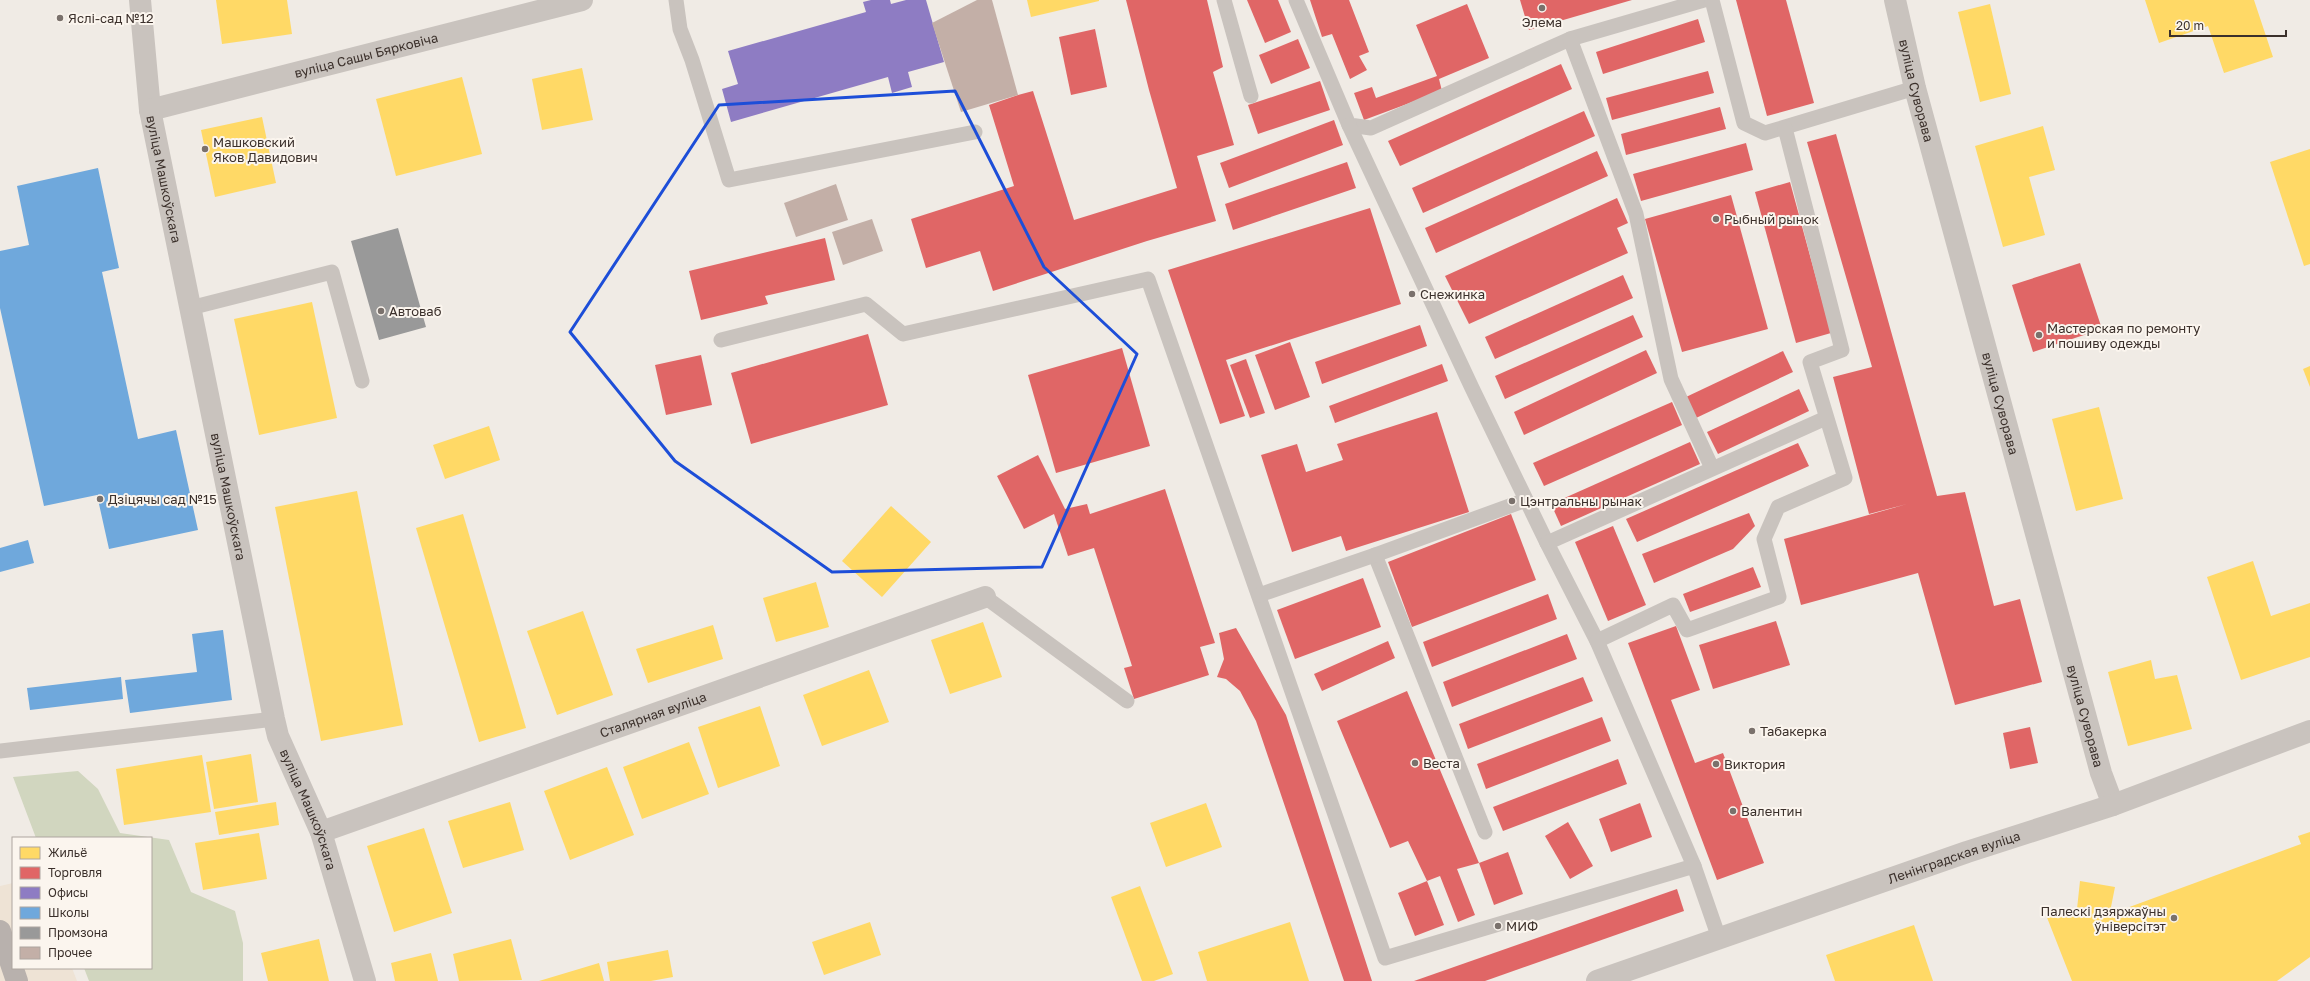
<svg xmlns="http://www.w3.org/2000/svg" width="2310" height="981" viewBox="0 0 2310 981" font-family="'Golos Text',sans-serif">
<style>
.green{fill:#d1d6bf}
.plaza{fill:#eee3d5}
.homes{fill:#ffd966}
.shops{fill:#e06666}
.offices{fill:#8e7cc3}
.schools{fill:#6fa8dc}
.industry{fill:#999}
.building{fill:#c3afa7}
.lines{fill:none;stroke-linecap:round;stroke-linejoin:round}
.lane{stroke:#c9c3be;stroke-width:15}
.street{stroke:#c9c3be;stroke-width:22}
.primary{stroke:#b8b1ad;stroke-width:22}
.marked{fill:none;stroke:#1d4ed8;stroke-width:3;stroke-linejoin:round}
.poi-dot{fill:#7a716c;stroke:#fbf5ee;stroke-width:1.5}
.labels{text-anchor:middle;stroke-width:4;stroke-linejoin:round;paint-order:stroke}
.poi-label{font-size:13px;fill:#3b302b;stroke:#fbf5ee;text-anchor:start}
.street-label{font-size:13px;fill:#3b302b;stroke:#fbf5ee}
</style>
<rect width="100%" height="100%" fill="#f0ebe5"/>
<polygon class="green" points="78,771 98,789 120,833 169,840 191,892 235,911 243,943 243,981 89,981 84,968 151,968 151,838 36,838 13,777"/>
<polygon class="plaza" points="13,883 13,968 72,968 77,981 0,981 0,886"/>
<g class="homes">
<polygon points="216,0 287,0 292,34 222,44"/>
<polygon points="1027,0 1099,0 1099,1 1031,17"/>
<polygon points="2145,0 2254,0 2273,57 2224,73 2208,26 2159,43"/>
<polygon points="1990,4 2011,94 1980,102 1958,12"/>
<polygon points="582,68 593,120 542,130 532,79"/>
<polygon points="462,77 482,154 396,176 376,99"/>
<polygon points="262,117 276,183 215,197 201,130"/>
<polygon points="2043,126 2055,170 2029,177 2045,235 2003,247 1975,146"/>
<polygon points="2310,149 2310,264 2304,266 2270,162"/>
<polygon points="312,302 337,418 259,435 234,319"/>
<polygon points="2310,366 2310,387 2303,369"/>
<polygon points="2099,407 2123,499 2076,511 2052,419"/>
<polygon points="489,426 500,460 445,479 433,445"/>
<polygon points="357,491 403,725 321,741 275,507"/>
<polygon points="891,506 931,542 882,597 842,561"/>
<polygon points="463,514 526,728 479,742 416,528"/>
<polygon points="2253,561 2271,616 2310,603 2310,657 2241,680 2207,577"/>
<polygon points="816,582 829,627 776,642 763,598"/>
<polygon points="583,611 613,695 557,715 527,631"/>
<polygon points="983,622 1002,677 950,694 931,640"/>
<polygon points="713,625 723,659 648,683 636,649"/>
<polygon points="2151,660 2155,679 2177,675 2192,729 2128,746 2108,672"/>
<polygon points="869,670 889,722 822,746 803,695"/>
<polygon points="760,706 780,766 718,788 698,727"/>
<polygon points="689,742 709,794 642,819 623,767"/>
<polygon points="251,754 258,802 214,809 206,762"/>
<polygon points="202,755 211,812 124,825 116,769"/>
<polygon points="607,767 634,835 570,860 544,791"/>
<polygon points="276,802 279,825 219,835 215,812"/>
<polygon points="510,802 524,850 463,868 448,821"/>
<polygon points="1206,803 1222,847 1166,867 1150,823"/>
<polygon points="424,828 452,913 394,932 367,846"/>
<polygon points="2310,832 2310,957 2277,981 2072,981 2046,915 2077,909 2080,881 2115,887 2111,907 2124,909 2301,844 2298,836"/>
<polygon points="259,833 267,879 203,890 195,843"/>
<polygon points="1140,886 1173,974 1154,981 1142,981 1111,897"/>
<polygon points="870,922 881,955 824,975 812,942"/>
<polygon points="1290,922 1309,981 1207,981 1198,952"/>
<polygon points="1914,925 1933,981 1835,981 1826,955"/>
<polygon points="319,939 329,981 268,981 261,953"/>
<polygon points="511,939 522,980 459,981 453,954"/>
<polygon points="668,950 673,977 651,981 610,981 607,962"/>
<polygon points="431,953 438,981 395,981 391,963"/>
<polygon points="599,963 604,981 539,981"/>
</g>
<g class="shops">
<polygon points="1126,0 1207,0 1223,67 1213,72 1234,145 1197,156 1216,221 1147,241 993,291 980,251 926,268 911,219 1014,186 989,105 1018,95 1033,91 1074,220 1177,188 1149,90"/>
<polygon points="1247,0 1278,0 1291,32 1265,43"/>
<polygon points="1310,0 1349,0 1369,52 1359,56 1367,70 1350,79 1332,34 1322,37"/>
<polygon points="1520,0 1632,0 1529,30"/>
<polygon points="1736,0 1786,0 1814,103 1767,116"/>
<polygon points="1467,4 1489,58 1439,79 1442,91 1364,120 1354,93 1372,87 1376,98 1437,76 1416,25"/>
<polygon points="1698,19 1705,42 1603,74 1596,52"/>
<polygon points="1095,29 1107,87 1071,95 1059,37"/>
<polygon points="1298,39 1310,68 1271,84 1259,55"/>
<polygon points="1561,64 1572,89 1400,166 1388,141"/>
<polygon points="1708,71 1714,93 1612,120 1606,98"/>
<polygon points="1320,81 1330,110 1258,134 1248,105"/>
<polygon points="1720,107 1726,129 1626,155 1621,134"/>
<polygon points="1584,111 1595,136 1423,213 1412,188"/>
<polygon points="1334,120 1343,145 1229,188 1220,163"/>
<polygon points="1836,134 1937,496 1965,492 1994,606 2020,599 2042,682 1955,705 1918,573 1801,605 1784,539 1907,504 1869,514 1833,377 1872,367 1807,142"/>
<polygon points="1746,143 1753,170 1641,201 1633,174"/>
<polygon points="1597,151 1608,176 1436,253 1425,228"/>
<polygon points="1347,162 1356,188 1233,230 1225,204"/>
<polygon points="1790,182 1831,333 1796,343 1755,192"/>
<polygon points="1731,195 1768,329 1682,352 1645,219"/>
<polygon points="1617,198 1628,223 1617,228 1628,253 1469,324 1445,276"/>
<polygon points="1370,208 1401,304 1226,360 1245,416 1220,424 1168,270"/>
<polygon points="825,238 835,280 765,296 768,304 701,320 689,271"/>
<polygon points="2080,263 2102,329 2033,352 2012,285"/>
<polygon points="1623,275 1633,298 1495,359 1485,337"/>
<polygon points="1633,315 1643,337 1505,399 1495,376"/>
<polygon points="1420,325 1427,346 1322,384 1315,362"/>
<polygon points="868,334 888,405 751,444 731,373"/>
<polygon points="1290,342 1310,397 1275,410 1255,355"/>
<polygon points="1122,348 1150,446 1056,473 1028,375"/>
<polygon points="1646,350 1657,373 1524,435 1514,412"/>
<polygon points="1783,351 1793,372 1696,418 1686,397"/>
<polygon points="701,355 712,405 666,415 655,365"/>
<polygon points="1246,359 1265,413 1250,418 1230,365"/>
<polygon points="1442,364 1448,381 1335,423 1329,406"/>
<polygon points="1799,389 1809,411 1718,454 1707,432"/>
<polygon points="1672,402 1682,425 1544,486 1533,463"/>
<polygon points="1437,412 1469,512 1346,551 1341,536 1292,552 1261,455 1297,444 1306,472 1343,460 1337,444"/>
<polygon points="1690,442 1700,464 1561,526 1551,504"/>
<polygon points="1798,443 1809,466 1637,542 1626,519"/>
<polygon points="1038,455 1065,509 1087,504 1090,514 1165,489 1215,643 1200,647 1209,675 1134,699 1124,668 1132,666 1094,548 1068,556 1054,514 1024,529 997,476"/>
<polygon points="1749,513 1755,526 1733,549 1654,583 1642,554"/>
<polygon points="1511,514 1536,580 1412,627 1388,562"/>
<polygon points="1613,526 1646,605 1608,621 1575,542"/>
<polygon points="1753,567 1761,587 1690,612 1683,594"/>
<polygon points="1363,578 1381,627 1295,659 1277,610"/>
<polygon points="1548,594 1557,619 1432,667 1423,642"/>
<polygon points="1776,621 1790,665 1713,689 1699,645"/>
<polygon points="1676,626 1700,690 1671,700 1695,763 1723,753 1764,863 1717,880 1628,643"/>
<polygon points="1236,628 1286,715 1372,981 1344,981 1256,721 1240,691 1226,679 1217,677 1224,659 1219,633"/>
<polygon points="1567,634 1577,659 1452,707 1443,682"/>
<polygon points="1388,641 1395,658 1322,691 1314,674"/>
<polygon points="1583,677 1593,701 1468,749 1459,724"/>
<polygon points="1407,691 1479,863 1457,869 1475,915 1458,922 1440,876 1427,881 1444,925 1415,936 1398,893 1427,881 1408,841 1390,848 1337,721"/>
<polygon points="1602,717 1611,741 1486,789 1477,764"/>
<polygon points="2030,727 2038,763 2010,769 2003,733"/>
<polygon points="1618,759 1627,784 1503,831 1493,807"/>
<polygon points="1640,803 1652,837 1611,852 1599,819"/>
<polygon points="1568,822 1593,866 1570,879 1545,836"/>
<polygon points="1508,852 1523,894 1494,905 1479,863"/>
<polygon points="1677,889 1684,911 1485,981 1414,981"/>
</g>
<polygon class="offices" points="871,0 890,0 891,4 906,0 926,0 944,62 908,72 912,87 892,93 888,77 731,122 722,89 738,84 728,51 866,12 863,2"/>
<g class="schools">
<polygon points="98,168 119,268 102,272 138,439 176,430 198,530 109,549 97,495 44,506 0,308 0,251 29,245 17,186"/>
<polygon points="28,540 34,563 0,572 0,548"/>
<polygon points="223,630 232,700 130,713 125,680 197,672 192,634"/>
<polygon points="121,677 123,699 30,710 27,688"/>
</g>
<polygon class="industry" points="398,228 426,327 379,340 351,241"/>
<g class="building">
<polygon points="977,0 992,0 1018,95 961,112 932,23"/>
<polygon points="836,184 848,220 796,237 784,203"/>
<polygon points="872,219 883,251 843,265 832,232"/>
</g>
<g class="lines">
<g class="lane">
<polyline points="676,0 680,29 692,60 729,180 975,132"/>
<polyline points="1224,0 1251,96"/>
<polyline points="1296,0 1349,125 1371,128 1570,39 1704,0"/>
<polyline points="1712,0 1744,123 1765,133 1915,88"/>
<polyline points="1570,39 1636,214 1671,379 1712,468"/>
<polyline points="1349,125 1472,388 1547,543 1597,641 1694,866"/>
<polyline points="190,308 332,272 362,381"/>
<polyline points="721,340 866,304 903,334 1148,279 1385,958 1694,866 1719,938"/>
<polyline points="1547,543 1826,418"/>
<polyline points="1375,555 1485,832"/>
<polyline points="1259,595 1375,555 1526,500"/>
<polyline points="985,597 1127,701"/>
<polyline points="1597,641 1673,605 1687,630 1779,597 1764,539 1778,507 1845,478 1810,362 1842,350 1785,128"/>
<polyline points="0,751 274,719"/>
</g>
<g class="street">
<path id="s1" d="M140,0L150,110L274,719L278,736L321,832L365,981"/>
<path id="s2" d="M1895,0L1915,88L2101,773L2113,805"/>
<path id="s3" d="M150,110L582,0"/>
<path id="s4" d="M321,832L985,597"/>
<path id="s5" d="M1597,981L1967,852L2113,805L2310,731"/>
</g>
<polyline class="primary" points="0,931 17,981"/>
</g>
<path class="marked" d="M955,91L1044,267L1137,354L1042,567L832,572L675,461L570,332L719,105Z"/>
<g class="poi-dot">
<circle cx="1542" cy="8" r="4"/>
<circle cx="60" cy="18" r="4"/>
<circle cx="205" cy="149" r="4"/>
<circle cx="1716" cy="219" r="4"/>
<circle cx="1412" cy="294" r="4"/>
<circle cx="381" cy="311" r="4"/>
<circle cx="2039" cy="335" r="4"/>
<circle cx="100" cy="499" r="4"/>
<circle cx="1512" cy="501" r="4"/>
<circle cx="1752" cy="731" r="4"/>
<circle cx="1415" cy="763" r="4"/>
<circle cx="1716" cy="764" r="4"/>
<circle cx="1733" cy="811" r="4"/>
<circle cx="2174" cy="918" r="4"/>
<circle cx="1498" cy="926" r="4"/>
</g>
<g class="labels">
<g class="poi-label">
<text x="68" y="23">Яслі-сад №12</text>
<text x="1542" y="27" text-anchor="middle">Элема</text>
<text x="213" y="147">Машковский<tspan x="213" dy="15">Яков Давидович</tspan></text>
<text x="1724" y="224">Рыбный рынок</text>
<text x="1420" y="299">Снежинка</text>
<text x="389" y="316">Автоваб</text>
<text x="2047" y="333">Мастерская по ремонту<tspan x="2047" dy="15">и пошиву одежды</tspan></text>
<text x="108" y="504">Дзіцячы сад №15</text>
<text x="1520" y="506">Цэнтральны рынак</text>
<text x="1760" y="736">Табакерка</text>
<text x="1423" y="768">Веста</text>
<text x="1724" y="769">Виктория</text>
<text x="1741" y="816">Валентин</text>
<text x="2166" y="916" text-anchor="end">Палескі дзяржаўны<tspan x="2166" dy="15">ўніверсітэт</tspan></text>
<text x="1506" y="931">МИФ</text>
</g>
<g class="street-label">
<text dy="5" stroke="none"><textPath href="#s3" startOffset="223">вуліца Сашы Бярковіча</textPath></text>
<text dy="5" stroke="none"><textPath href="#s2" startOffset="93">вуліца Суворава</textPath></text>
<text dy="5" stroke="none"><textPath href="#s1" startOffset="181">вуліца Машкоўскага</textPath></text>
<text dy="5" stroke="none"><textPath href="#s2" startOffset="417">вуліца Суворава</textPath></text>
<text dy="5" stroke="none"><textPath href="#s1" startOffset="505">вуліца Машкоўскага</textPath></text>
<text dy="5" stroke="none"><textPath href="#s4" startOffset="352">Сталярная вуліца</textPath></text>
<text dy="5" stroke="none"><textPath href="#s2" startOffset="741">вуліца Суворава</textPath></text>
<text dy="5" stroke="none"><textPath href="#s1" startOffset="829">вуліца Машкоўскага</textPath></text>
<text dy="5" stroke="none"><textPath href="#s5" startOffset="378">Ленінградская вуліца</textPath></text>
</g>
</g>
<rect x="12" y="837" width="140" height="132" fill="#fbf5ee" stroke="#aea6a0"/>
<rect x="20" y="847" width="20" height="12" fill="#ffd966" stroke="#aea6a0"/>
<text x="48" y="857" font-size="12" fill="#3b302b">Жильё</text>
<rect x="20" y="867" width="20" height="12" fill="#e06666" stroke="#aea6a0"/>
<text x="48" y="877" font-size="12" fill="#3b302b">Торговля</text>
<rect x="20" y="887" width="20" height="12" fill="#8e7cc3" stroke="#aea6a0"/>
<text x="48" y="897" font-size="12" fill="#3b302b">Офисы</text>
<rect x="20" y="907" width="20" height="12" fill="#6fa8dc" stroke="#aea6a0"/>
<text x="48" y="917" font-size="12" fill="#3b302b">Школы</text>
<rect x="20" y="927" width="20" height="12" fill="#999999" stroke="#aea6a0"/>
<text x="48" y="937" font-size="12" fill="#3b302b">Промзона</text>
<rect x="20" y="947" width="20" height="12" fill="#c3afa7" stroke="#aea6a0"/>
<text x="48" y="957" font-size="12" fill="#3b302b">Прочее</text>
<path d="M2170 30v6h116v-6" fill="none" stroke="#3b302b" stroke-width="2"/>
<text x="2176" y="30" font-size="12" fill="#3b302b" stroke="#fbf5ee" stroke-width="3" paint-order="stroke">20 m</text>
</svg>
